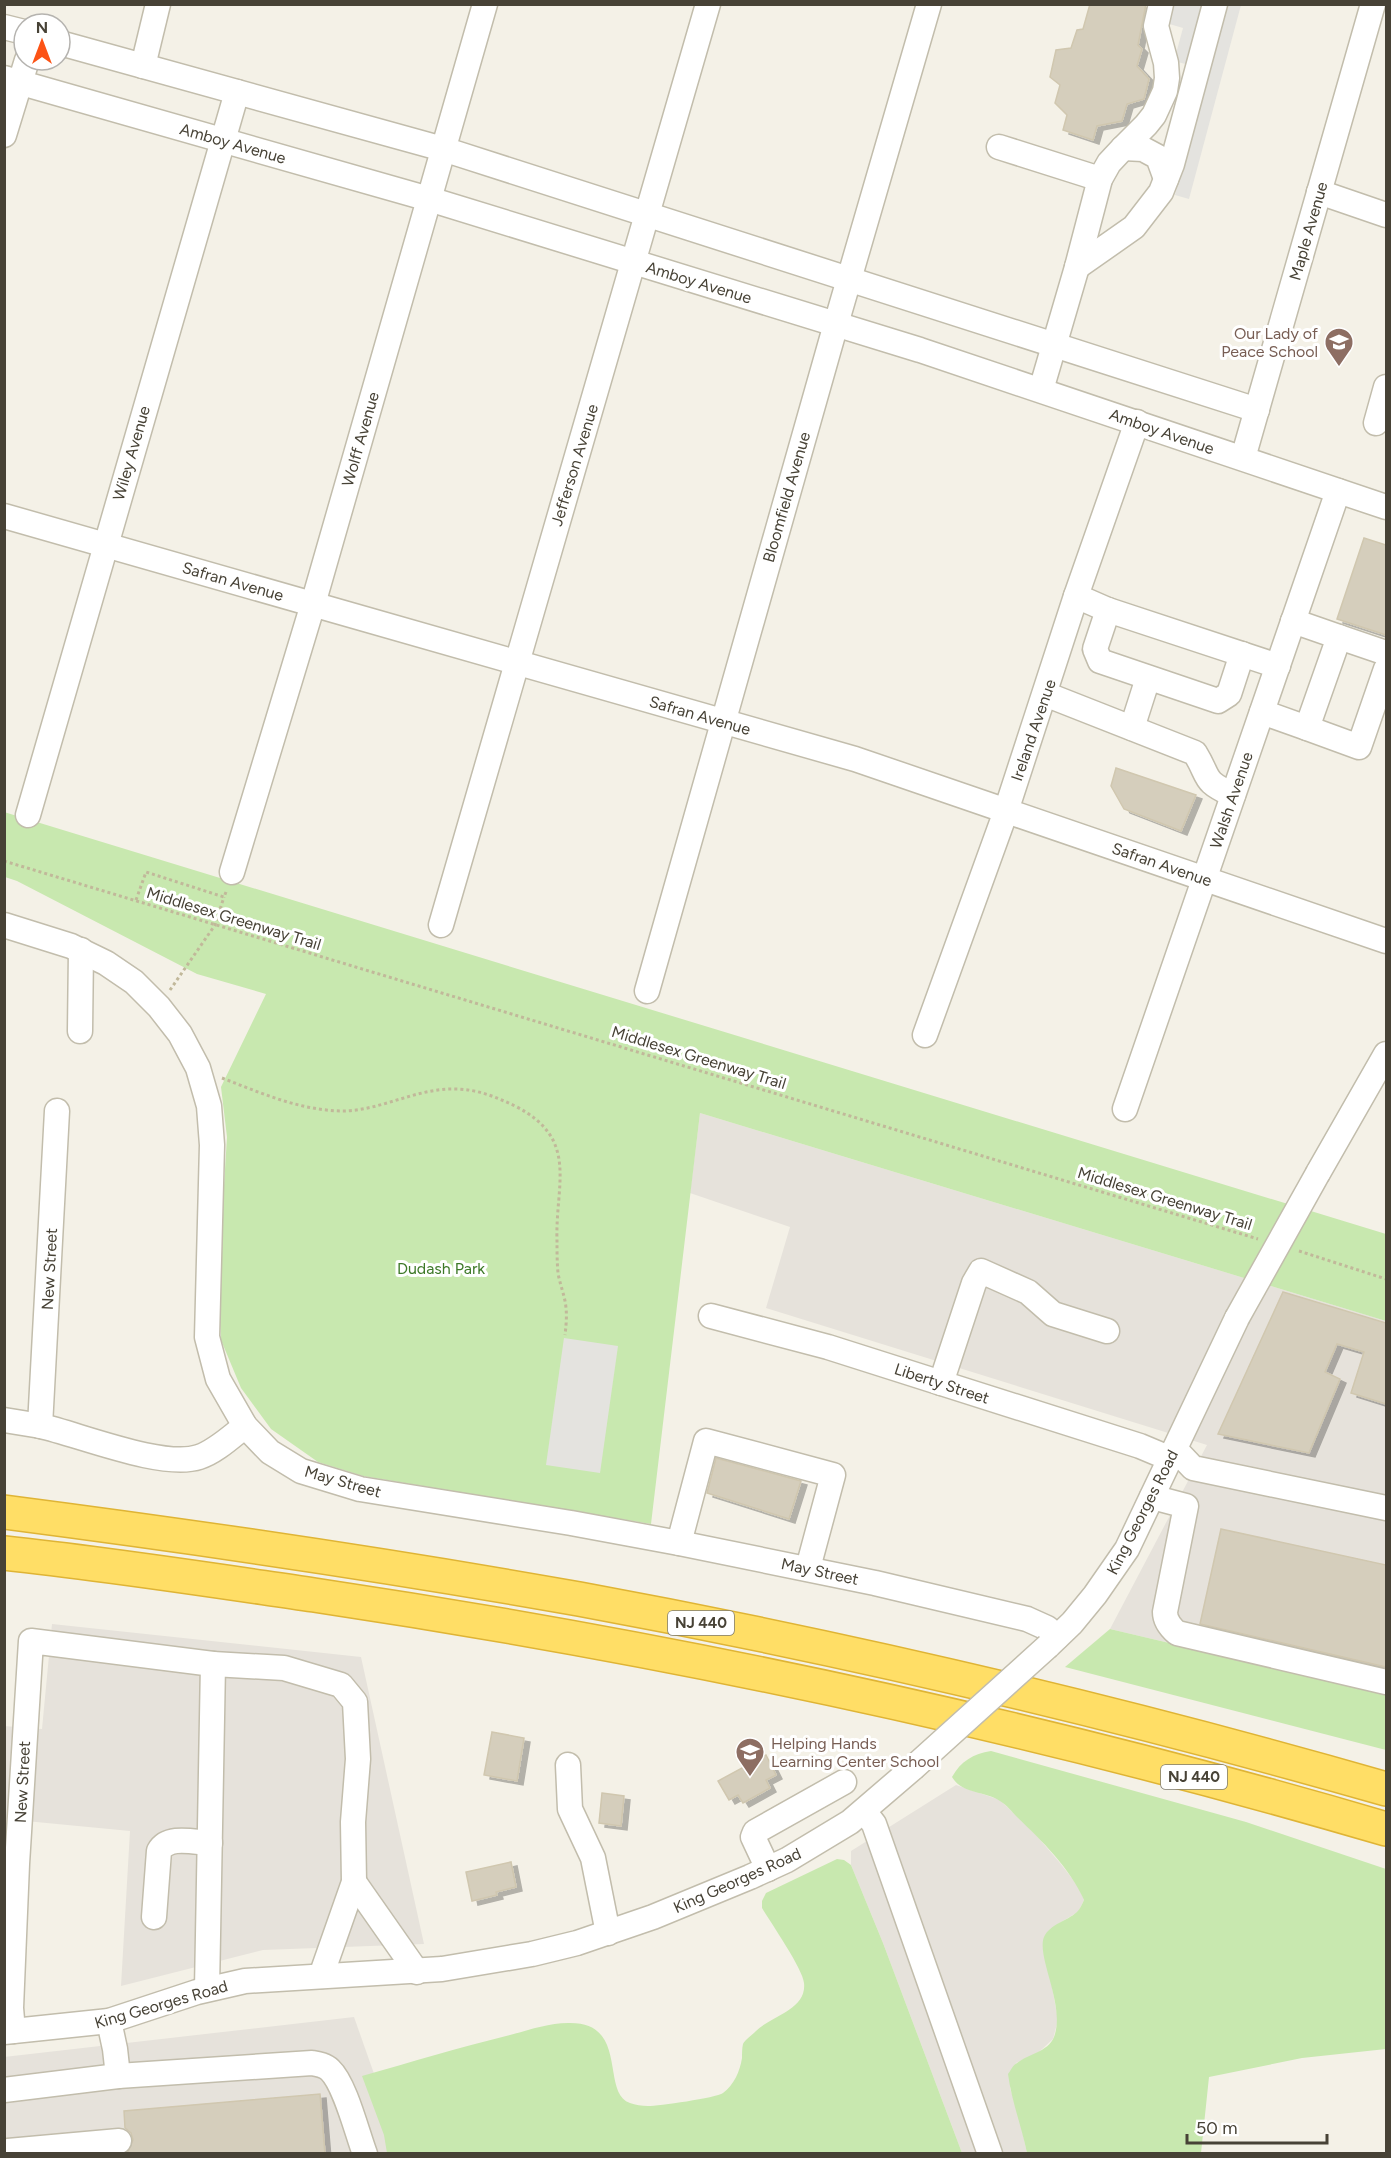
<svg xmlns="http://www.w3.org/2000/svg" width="1391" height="2158" viewBox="0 0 1391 2158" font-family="Figtree,sans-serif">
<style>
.industrial{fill:#e6e2db}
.green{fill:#c8e8af}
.parking{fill:#e4e3df}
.building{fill:#d5cebc;stroke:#d0c7af;stroke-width:1.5;filter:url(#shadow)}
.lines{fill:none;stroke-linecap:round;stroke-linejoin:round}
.minor-casing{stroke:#c2bdac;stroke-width:27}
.highway-casing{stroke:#dfb435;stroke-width:36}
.path{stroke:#c1b89a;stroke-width:3;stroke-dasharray:3 3;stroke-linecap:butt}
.minor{stroke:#fff;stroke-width:24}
.highway{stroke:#ffde66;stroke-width:33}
.minor-bridge-casing{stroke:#c2bdac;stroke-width:27;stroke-linecap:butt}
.minor-bridge{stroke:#fff;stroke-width:24}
.labels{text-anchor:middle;stroke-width:6;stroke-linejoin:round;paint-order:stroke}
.shield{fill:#fff;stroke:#7e7b72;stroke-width:1.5}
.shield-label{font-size:15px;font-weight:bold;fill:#474236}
.street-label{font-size:16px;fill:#474236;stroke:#fff}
.education-label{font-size:16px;fill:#785e54;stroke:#fff;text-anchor:end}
.park-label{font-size:16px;fill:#3d7928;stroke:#fff}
</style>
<defs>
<filter id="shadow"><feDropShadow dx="6" dy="4" stdDeviation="0" flood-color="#0004"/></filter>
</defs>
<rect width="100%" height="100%" fill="#f4f1e7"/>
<g class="industrial">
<polygon points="700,1113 1386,1321 1386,1694 1110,1629 1207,1445 766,1308 790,1227 690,1193"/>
<polygon points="52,1624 361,1657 424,1944 263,1950 121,1986 130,1831 5,1819 4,1726 42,1729"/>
<polygon points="956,1785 1000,1800 1036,1835 1060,1863 1078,1886 1084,1900 1078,1912 1056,1925 1043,1950 1051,1981 1058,2020 1053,2039 1039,2052 1016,2063 1010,2088 1019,2116 1027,2153 962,2153 883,1943 851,1865 851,1851"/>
<polygon points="354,2017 402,2153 5,2153 4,2057"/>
</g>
<g class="green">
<polygon points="4,812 1386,1234 1386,1321 700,1113 651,1524 363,1476 318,1462 271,1429 241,1388 221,1340 218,1282 227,1137 221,1087 266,994 197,974 17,881 5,877"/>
<polygon points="1110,1629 1386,1694 1386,1750 1065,1667"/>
<path d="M991,1751L1246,1822L1386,1869V2049L1302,2058L1209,2077L1201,2153H1027C1022,2128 1011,2099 1008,2074C1011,2070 1013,2065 1017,2063C1028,2054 1048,2052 1054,2037C1066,2006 1036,1956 1044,1937C1050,1924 1067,1921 1077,1912C1080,1909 1082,1904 1084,1900C1070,1868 1042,1841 1017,1817C1012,1812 1007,1805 1000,1801C985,1791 962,1794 952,1777C961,1761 973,1754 991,1751Z"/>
<path d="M837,1859L844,1860L851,1865L883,1943L962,2153H387L384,2135L362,2076C411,2062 461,2047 510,2035C529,2030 549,2023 568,2023C630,2021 600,2093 630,2103C635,2105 642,2106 648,2106C658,2106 716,2098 723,2093C734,2085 740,2071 742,2058C742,2054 742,2048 743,2044C745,2040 752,2035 756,2031C771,2016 807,2010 804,1983C803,1969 771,1923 762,1908V1901L766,1893Z"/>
</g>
<g class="parking">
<polygon points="1171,5 1241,5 1189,199 1175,195 1208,70 1174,61 1183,28 1166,23"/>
<polygon points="564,1338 618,1346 600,1473 546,1465"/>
</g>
<g class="building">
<polygon points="1090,4 1146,4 1138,45 1142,49 1137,66 1149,79 1144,99 1127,104 1122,121 1097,126 1093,140 1063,130 1067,115 1055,103 1060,85 1050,77 1056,50 1071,48 1077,30 1083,29"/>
<polygon points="1364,538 1386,545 1386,635 1337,619"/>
<polygon points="1116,768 1196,795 1181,831 1124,809 1111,786"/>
<polygon points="1283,1292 1386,1323 1386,1404 1351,1393 1364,1352 1337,1344 1325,1372 1340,1379 1309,1453 1218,1434"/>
<polygon points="716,1458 801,1481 789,1519 707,1493"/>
<polygon points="1221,1529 1386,1565 1386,1667 1200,1624"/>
<polygon points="492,1732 524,1738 517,1781 484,1775"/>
<polygon points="766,1755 776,1775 766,1780 770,1788 743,1803 738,1795 729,1800 718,1781"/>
<polygon points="602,1793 624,1796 621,1826 599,1823"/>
<polygon points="511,1862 516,1887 496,1892 497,1895 472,1901 466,1872"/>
<polygon points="320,2094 325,2154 127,2154 133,2140 131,2133 125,2128 124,2111"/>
</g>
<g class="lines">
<g class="minor-casing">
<g id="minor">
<polyline points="4,27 24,32"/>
<polyline points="60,43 443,149 1257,410"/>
<polyline points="143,66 158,4"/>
<polyline points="4,78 429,199 920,350 1386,507"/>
<polyline points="4,135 27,60"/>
<polyline points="999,147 1100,179"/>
<polyline points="1123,148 1143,149 1158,157 1166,179"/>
<polyline points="1319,192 1386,215"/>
<polyline points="1077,267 1134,227 1161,192 1172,164 1215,4"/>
<polyline points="1041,390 1077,267 1100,179 1109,163 1123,148 1146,125 1154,115 1165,91 1167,78 1166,63 1156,26 1161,4"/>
<polyline points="1376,423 1386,387"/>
<polyline points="1243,458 1373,4"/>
<polyline points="4,516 855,759 1386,941"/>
<polyline points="1076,596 1108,610 1278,666"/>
<polyline points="1108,610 1095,649 1100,661 1218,701 1229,694 1242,654"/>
<polyline points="1339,637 1386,653"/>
<path d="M1045,694L1195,753C1211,779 1201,780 1233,795"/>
<polyline points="1262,712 1307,728 1339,637 1293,621"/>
<polyline points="1132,728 1148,678"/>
<polyline points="1307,728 1359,747 1386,669"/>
<polyline points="28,815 237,92"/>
<polyline points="232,872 313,604 485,4"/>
<polyline points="4,925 71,946 106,963 134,982 159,1007 180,1034 198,1068 209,1106 212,1145 207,1337 218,1379 245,1426 270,1452 301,1471 360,1489 571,1523 679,1543 875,1583 1027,1619 1047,1628 1057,1637"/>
<polyline points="441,925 708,4"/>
<polyline points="647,991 836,324 929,4"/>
<polyline points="80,1031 81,950"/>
<polyline points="925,1035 1006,811 1076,596 1137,422"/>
<polyline points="1125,1109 1338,491"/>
<polyline points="1318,1173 1386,1054"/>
<polyline points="711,1316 828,1347 1140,1446 1171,1459"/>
<polyline points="941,1383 974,1283 981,1271 1028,1292 1053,1314 1107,1331"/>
<path d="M4,1420C17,1422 29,1424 41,1426C80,1435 163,1469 199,1457C215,1452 231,1437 245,1426"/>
<polyline points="40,1426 57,1111"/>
<polyline points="1175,1449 1193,1468 1386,1508"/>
<path d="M1152,1497L1186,1506L1165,1612C1165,1621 1170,1627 1177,1633L1386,1682"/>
<polyline points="679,1543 706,1441 833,1475 808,1568"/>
<polyline points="1048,1646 1072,1623 1095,1595 1127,1549 1237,1318"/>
<polyline points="213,1664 284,1668 341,1685 355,1702 358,1759 353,1822 354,1882 321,1976"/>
<polyline points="568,1765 570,1809 593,1858 608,1933"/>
<polyline points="864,1811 874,1824 990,2154"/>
<polyline points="768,1869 753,1837 755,1832 844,1782"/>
<polyline points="354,1882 417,1972"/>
<path d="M154,1917L159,1851C168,1835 193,1842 210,1843"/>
<polyline points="109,2021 115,2049 118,2076"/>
<polyline points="13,2031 11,2008 17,1864 31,1641 213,1664 207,1989"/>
<polyline points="4,2032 109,2021 197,1992 245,1981 442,1969 532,1954 577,1943 653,1917 750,1877 787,1860 850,1822 913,1768"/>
<path d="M4,2090L118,2076L312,2063C318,2064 325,2065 330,2070C345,2084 357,2133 365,2154"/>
<polyline points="5,2154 8,2151 119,2141"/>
</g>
</g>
<g class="highway-casing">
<g id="highway">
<path d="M4,1512C197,1537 388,1565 579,1599C851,1649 1121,1713 1386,1789"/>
<path d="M4,1553C108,1564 211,1580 314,1595C675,1649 1035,1726 1386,1829"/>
</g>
</g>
<g class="path">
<polyline points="4,861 1258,1239"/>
<polyline points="136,900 146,872 224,897 226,892"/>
<polyline points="170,990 215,925 224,897"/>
<path d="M222,1078C261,1093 301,1111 344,1111C382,1110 417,1088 455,1089C477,1089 496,1097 515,1106C580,1139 555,1184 557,1241C557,1251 557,1262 558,1273C560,1285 565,1296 566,1308C567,1317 566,1326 565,1335"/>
<polyline points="1299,1251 1386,1279"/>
</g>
<use href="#minor" class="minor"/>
<use href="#highway" class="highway"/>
<g class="minor-bridge-casing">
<g id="minor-bridge">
<polyline points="1237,1318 1318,1173"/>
<polyline points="913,1768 1048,1646"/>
</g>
</g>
<use href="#minor-bridge" class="minor-bridge"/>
</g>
<defs>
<g id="school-pin" transform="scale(1.5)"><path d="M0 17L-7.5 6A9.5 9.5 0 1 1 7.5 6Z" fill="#8d6e63" stroke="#fff"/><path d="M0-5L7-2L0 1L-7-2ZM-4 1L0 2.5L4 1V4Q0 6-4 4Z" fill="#fff"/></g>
</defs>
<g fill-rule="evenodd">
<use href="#school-pin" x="1339" y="342"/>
<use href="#school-pin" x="750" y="1752"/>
</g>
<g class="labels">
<g class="shield">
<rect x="668" y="1611" width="66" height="24" rx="4.5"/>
<rect x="1161" y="1765" width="66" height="24" rx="4.5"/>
</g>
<g class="shield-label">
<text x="701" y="1628">NJ 440</text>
<text x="1194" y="1782">NJ 440</text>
</g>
<g class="street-label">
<text transform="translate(233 143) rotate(16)" y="6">Amboy Avenue</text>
<text transform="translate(1308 231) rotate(-74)" y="6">Maple Avenue</text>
<text transform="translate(699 282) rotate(17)" y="6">Amboy Avenue</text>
<text transform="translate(1162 431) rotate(19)" y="6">Amboy Avenue</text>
<text transform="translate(360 439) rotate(-74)" y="6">Wolff Avenue</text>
<text transform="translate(131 453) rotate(-74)" y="6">Wiley Avenue</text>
<text transform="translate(574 465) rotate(-73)" y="6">Jefferson Avenue</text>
<text transform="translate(786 497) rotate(-74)" y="6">Bloomfield Avenue</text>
<text transform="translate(233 581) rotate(16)" y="6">Safran Avenue</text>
<text transform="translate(700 715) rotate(16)" y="6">Safran Avenue</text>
<text transform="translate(1033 730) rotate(-71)" y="6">Ireland Avenue</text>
<text transform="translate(1231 800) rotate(-71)" y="6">Walsh Avenue</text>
<text transform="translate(1162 864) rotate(19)" y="6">Safran Avenue</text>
<text transform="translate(234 918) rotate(17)" y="6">Middlesex Greenway Trail</text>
<text transform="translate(699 1057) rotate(17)" y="6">Middlesex Greenway Trail</text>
<text transform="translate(1165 1198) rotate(17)" y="6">Middlesex Greenway Trail</text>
<text transform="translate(49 1269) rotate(-87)" y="6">New Street</text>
<text transform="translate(942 1383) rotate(18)" y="6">Liberty Street</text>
<text transform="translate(343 1481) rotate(16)" y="6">May Street</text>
<text transform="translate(1142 1512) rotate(-63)" y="6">King Georges Road</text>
<text transform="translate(820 1571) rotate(12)" y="6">May Street</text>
<text transform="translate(22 1782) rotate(-87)" y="6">New Street</text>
<text transform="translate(737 1880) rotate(-24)" y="6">King Georges Road</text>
<text transform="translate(161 2004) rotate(-16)" y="6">King Georges Road</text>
</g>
<g class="education-label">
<text x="1318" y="339">Our Lady of<tspan x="1318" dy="18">Peace School</tspan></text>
<text x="771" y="1749" text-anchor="start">Helping Hands<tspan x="771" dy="18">Learning Center School</tspan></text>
</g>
<g class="park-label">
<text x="441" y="1274">Dudash Park</text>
</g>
</g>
<rect width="1391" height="2158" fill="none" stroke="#474236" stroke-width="12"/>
<g transform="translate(42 42)"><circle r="28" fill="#ffffff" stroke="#b5b3af" stroke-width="1.5"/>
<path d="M0-4.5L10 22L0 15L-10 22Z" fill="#fc5315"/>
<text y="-9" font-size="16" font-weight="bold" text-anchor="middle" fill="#474236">N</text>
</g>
<path d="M1187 2134v9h140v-9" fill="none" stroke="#474236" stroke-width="3"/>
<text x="1196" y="2134" font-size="18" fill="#474236" stroke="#ffffff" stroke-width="4.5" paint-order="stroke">50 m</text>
</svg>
